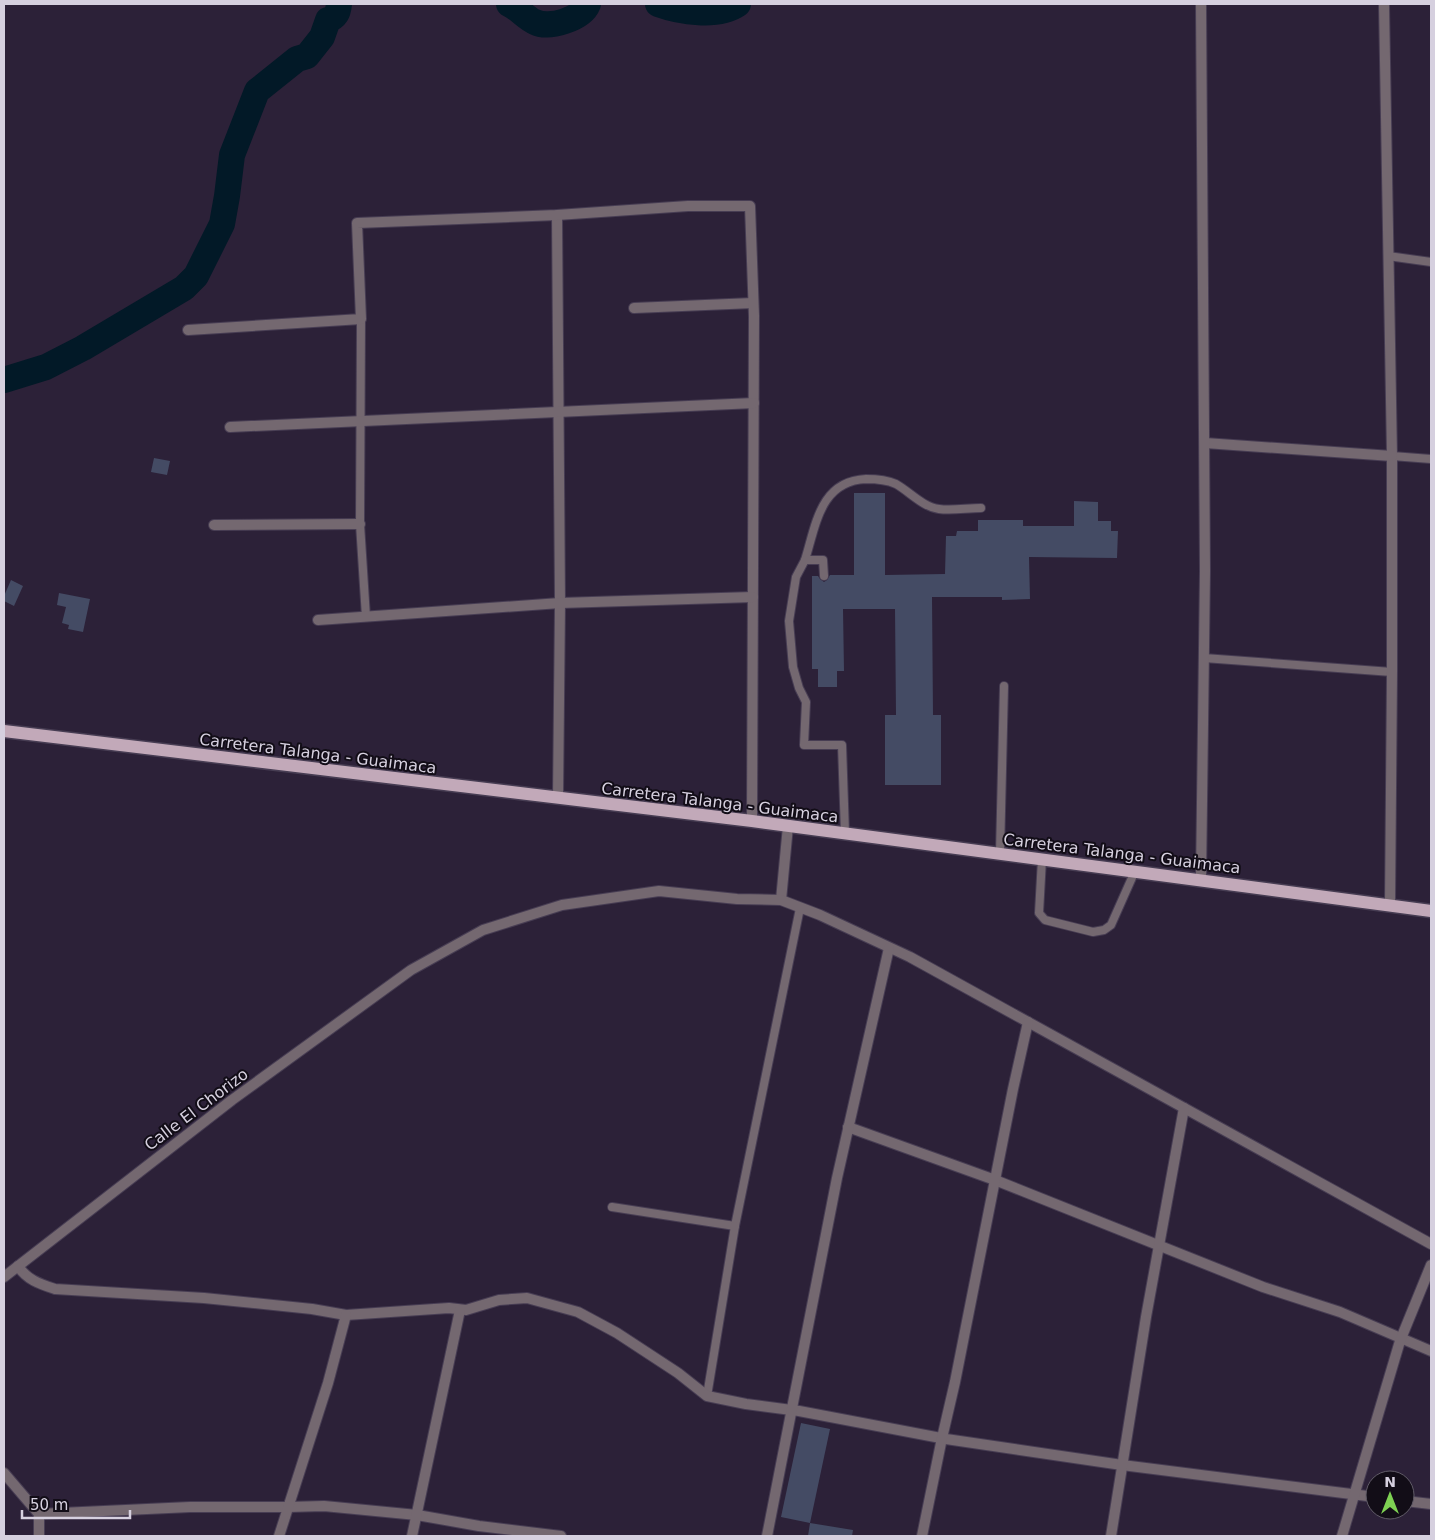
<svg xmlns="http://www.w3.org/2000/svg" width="1435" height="1540" viewBox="0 0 1435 1540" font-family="'DejaVu Sans',sans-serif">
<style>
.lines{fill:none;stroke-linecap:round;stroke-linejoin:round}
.river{stroke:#021927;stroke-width:26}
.building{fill:#444b64}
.service-casing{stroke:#473d53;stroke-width:10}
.minor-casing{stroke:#473d53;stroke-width:12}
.primary-casing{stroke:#473d53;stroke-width:15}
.service{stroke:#746870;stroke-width:8}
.minor{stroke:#746870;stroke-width:10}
.primary{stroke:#c2a9b9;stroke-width:12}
.labels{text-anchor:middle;stroke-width:4;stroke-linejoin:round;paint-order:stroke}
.street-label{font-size:16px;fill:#d6d0df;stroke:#120d17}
</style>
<rect width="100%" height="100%" fill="#2c2138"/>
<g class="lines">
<g class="river">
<path d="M509,4C518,8 527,19 535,22C549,29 582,19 588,4"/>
<path d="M658,4C680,12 718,18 738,4"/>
<path d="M4,380L46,367L83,348L184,288L196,276L222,224L227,196L232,155L257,91L297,59L307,56L322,37L328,20C336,17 338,13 339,4"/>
</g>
</g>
<g class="building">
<polygon points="154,458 170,461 167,475 151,472"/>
<polygon points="854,493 885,493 885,575 945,574 946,536 956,536 957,531 978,531 978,520 1023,520 1023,526 1074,526 1074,501 1098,502 1098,521 1111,521 1111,531 1118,531 1117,558 1029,557 1030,599 1002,600 1002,597 932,597 933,715 941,715 941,785 885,785 885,715 896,715 895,609 843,609 844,671 837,671 837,687 818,687 818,669 812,669 812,576 818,576 820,579 824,582 827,580 830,575 854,575"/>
<polygon points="11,580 23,586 14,606 4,601 4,596"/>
<polygon points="59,593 90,599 83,632 68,629 69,625 62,623 66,607 57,605"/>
<polygon points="801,1423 830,1429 810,1523 781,1517"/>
<polygon points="810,1523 853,1530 852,1536 808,1536"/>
</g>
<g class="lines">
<g class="service-casing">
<g id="service">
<polyline points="1388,256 1431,262"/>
<polyline points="361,319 360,524 366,617"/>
<polyline points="1392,456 1431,459"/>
<path d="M805,560C816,525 820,481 866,479C876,479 887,480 896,484C910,492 923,507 939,509C952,511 967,508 981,508"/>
<polyline points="824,576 823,560 805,560 796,577 789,621 793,667 799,688 806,702 804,745 842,745 845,833"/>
<polyline points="1204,658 1392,672"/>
<polyline points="1000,853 1004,686"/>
<polyline points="1042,859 1039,913 1045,920 1093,932 1104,930 1111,925 1135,871"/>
<polyline points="612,1207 735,1226 800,908"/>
<polyline points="707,1396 735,1226"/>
</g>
</g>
<g class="minor-casing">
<g id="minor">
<polyline points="1384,4 1392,456 1392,672 1390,905"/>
<polyline points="557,215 560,603 558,798"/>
<polyline points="634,308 753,303"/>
<polyline points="188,330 361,319 357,223 557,215 688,206 750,206 754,316 752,821"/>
<polyline points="230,427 754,403"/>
<polyline points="1205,443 1392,456"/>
<polyline points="214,525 360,524"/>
<polyline points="318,620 560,603 753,597"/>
<polyline points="1201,879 1205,571 1201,4"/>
<polyline points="781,900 788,826"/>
<polyline points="848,1127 995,1180 1263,1287 1340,1312 1431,1351"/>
<path d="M18,1266C27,1280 40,1284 55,1289L204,1298L312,1309L346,1315L449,1308L466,1310L499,1300L527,1298L578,1312L617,1333L678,1373L707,1396L746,1404L799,1411L946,1439L1122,1465L1375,1497"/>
<polyline points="4,1277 232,1100 411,970 483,930 562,905 659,891 737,899 781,900 820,915 910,957 1431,1244"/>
<polyline points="4,1473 39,1514 39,1536"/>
<polyline points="1405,1501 1431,1504"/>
<polyline points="39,1514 190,1507 288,1507 324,1506 417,1515 479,1526 561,1536"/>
<polyline points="279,1536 328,1383 346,1315"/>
<polyline points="412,1536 460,1310"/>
<polyline points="767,1536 837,1178 889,948"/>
<polyline points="922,1536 942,1438 955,1382 1013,1089 1028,1022"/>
<polyline points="1111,1536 1146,1317 1184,1108"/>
<polyline points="1342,1536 1400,1341 1431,1265"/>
</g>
</g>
<g class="primary-casing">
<polyline id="primary" points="4,731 752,821 1431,911"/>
</g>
<use href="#service" class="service"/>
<use href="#minor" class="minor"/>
<use href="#primary" class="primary"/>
</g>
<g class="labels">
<g class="street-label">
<text transform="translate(318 753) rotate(7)" y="6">Carretera Talanga - Guaimaca</text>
<text transform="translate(720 802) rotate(7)" y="6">Carretera Talanga - Guaimaca</text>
<text transform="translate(1122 853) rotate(7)" y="6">Carretera Talanga - Guaimaca</text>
<text transform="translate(196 1109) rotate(-37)" y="6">Calle El Chorizo</text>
</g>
</g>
<rect width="1435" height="1540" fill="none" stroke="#d6d0df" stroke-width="10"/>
<g transform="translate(1390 1495)"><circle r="24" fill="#120d17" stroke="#605b67"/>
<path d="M0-4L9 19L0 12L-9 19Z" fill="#7ed153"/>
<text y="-8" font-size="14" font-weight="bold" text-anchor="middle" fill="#d6d0df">N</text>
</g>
<path d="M22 1510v8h108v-8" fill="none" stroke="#d6d0df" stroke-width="2.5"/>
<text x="30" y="1510" font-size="15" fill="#d6d0df" stroke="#120d17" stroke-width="4" paint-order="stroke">50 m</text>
</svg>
